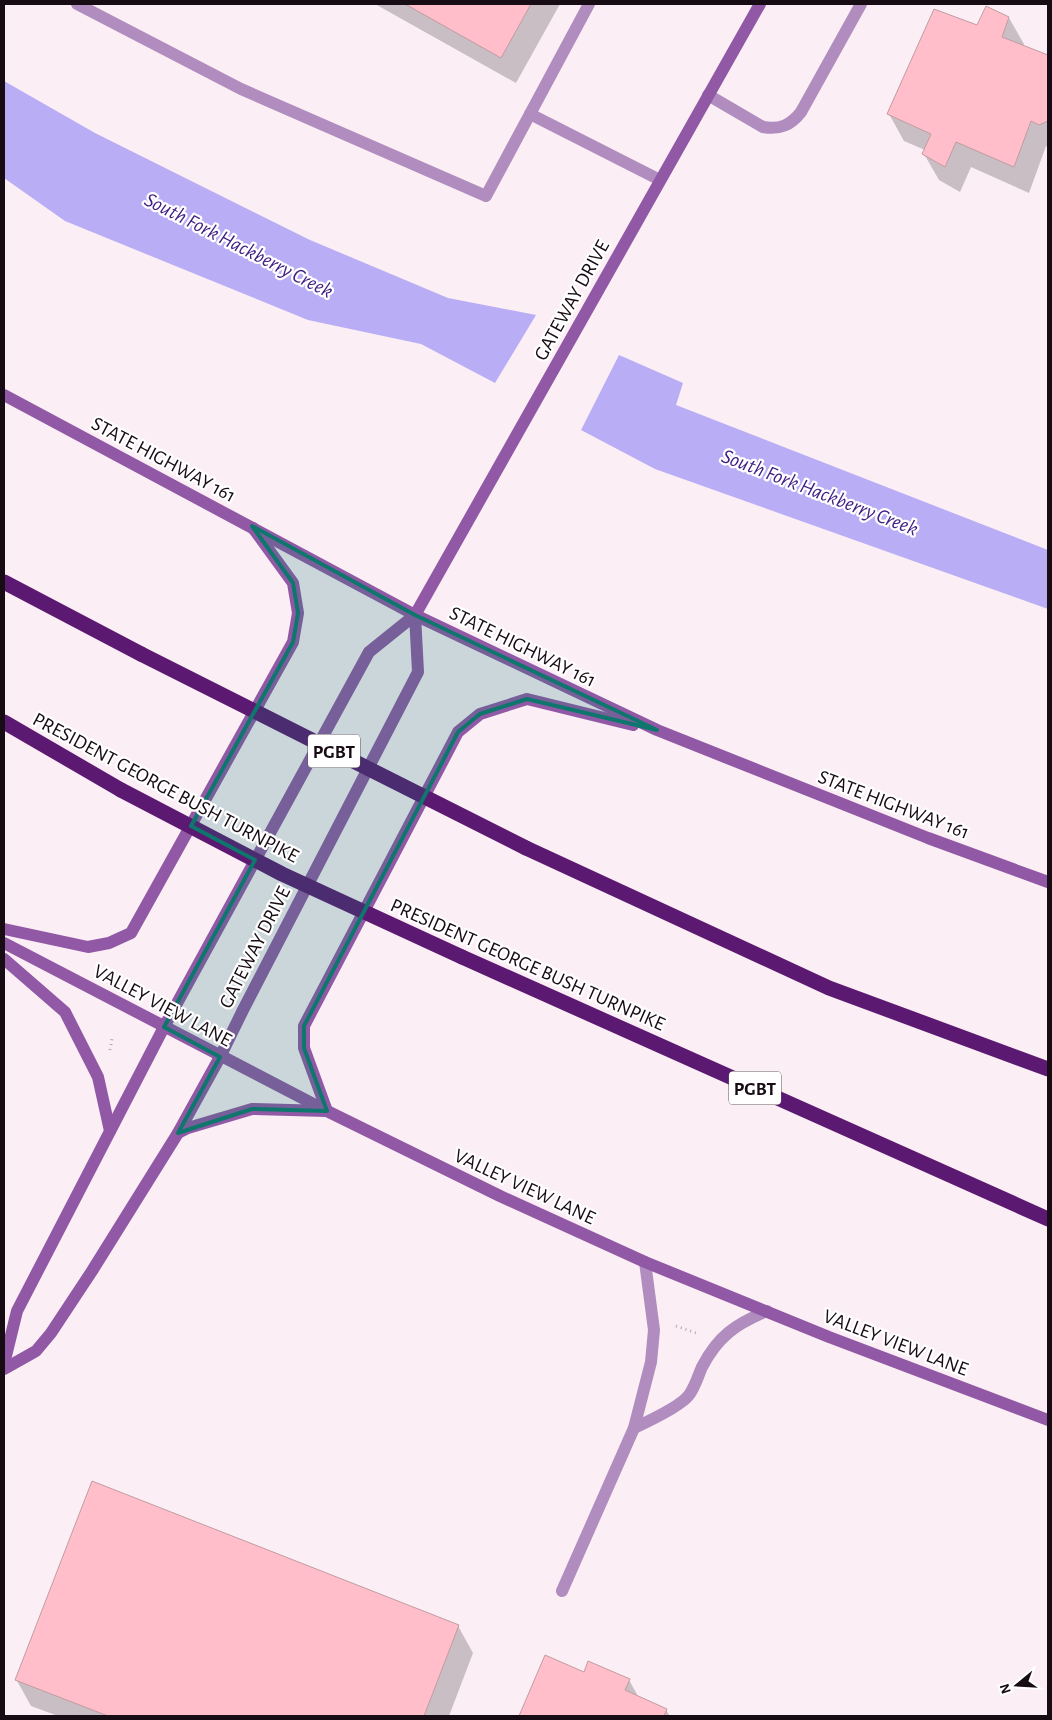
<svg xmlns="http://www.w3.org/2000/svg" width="1052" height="1720" viewBox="0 0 1052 1720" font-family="'Alegreya Sans',sans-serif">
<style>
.water{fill:#b9adf5}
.shadow{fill:#0003}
.building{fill:#ffbec9;stroke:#c19ca2}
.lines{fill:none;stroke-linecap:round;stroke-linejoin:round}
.path{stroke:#b5a8af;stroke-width:3;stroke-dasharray:1 4;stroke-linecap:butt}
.lane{stroke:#b18cbf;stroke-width:12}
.secondary{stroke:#9159a5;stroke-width:12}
.highway{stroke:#5c1972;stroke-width:15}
.highway-bridge{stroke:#5c1972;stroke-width:15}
.marked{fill:#0f766e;fill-opacity:0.2;stroke:#0f766e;stroke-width:4;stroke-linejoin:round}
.labels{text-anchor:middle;stroke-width:4.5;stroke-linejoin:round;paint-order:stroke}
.shield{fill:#fff;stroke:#5d555a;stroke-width:1}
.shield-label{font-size:19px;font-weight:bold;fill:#170c13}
.street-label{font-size:20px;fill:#170c13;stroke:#fff}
.water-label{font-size:21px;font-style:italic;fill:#3f1d83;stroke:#fff}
</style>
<rect width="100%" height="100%" fill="#fbeef5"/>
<g class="water">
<polygon points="4,81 95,133 310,240 448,298 536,315 495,383 421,344 308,320 65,221 4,178"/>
<polygon points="619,355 683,383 676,405 1048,550 1048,609 655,469 581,430"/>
</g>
<g class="shadow">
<polygon points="375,4 560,4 516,83"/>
<polygon points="1009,18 1024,44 1023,46 1048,56 1048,147 1046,146 1029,193 971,167 960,192 939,180 924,154 925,150 904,141 889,114 978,26"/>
<polygon points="458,1626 473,1653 449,1716 58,1716 31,1706 16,1679"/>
<polygon points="546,1657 584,1674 629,1680 639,1698 666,1710 670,1716 520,1716"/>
</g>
<g class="building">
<polygon points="405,4 531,4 501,58"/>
<polygon points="986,6 1009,17 1002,37 1048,55 1048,121 1039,125 1031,121 1014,167 956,142 945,167 922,154 931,134 887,114 934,9 977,25"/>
<polygon points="92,1481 459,1625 424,1716 108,1716 15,1680"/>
<polygon points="545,1655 584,1672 588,1661 630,1679 625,1690 667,1709 664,1716 519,1716"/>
</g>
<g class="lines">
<g class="path">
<polyline points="110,1050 112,1039"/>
<polyline points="676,1326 699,1334"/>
</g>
<g class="lane">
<polyline points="77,4 241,89 486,196 530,114"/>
<polyline points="589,4 530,114 660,180"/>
<path d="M708,95L763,127C780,130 791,125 801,112L861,4"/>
<path d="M634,1428C647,1422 681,1406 689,1395C695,1387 698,1376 702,1367C718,1336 736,1324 767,1311"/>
<polyline points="562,1591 634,1428 651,1362 654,1330 645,1262"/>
</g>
<g class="secondary">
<polyline points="4,395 415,615 657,730 928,838 1048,882"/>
<polyline points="4,929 88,947 109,943 131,933 293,642 298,613 293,583 253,528"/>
<polyline points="4,943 327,1111 500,1196 645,1262 829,1337 1048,1420"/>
<polyline points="4,959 65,1012 98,1077 110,1131"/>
<polyline points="178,1133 188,1128 252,1109 327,1111 304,1048 304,1026 458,732 480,714 527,699 633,725"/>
<polyline points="4,1364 17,1311 164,1027 369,652 415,615 760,4"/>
<polyline points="4,1369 36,1351 51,1333 92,1271 178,1133 220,1057 243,1010 418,672 415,615"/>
</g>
<g class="highway">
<polyline points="4,582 141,654"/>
<polyline points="4,722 121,790"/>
<polyline points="526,848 829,988 1048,1069"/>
<polyline points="462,957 1048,1219"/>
</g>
<g class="highway-bridge">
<polyline points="141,654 526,848"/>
<polyline points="121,790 282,874 462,957"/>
</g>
</g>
<path class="marked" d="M252,526L415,615L657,730L527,699L480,714L458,732L304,1026V1048L327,1111L252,1109L178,1133L220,1057L164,1027L255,860L191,826L293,642L298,613L293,583Z"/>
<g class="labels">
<g class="shield">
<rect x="308" y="734.5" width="52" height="33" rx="4"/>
<rect x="729" y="1071.5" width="52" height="33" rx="4"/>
</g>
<g class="shield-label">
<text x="334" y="758">PGBT</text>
<text x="755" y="1095">PGBT</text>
</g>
<g class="street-label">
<text transform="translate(571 300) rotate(-61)" y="7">GATEWAY DRIVE</text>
<text transform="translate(164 459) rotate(28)" y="7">STATE HIGHWAY 161</text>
<text transform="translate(523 646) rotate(26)" y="7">STATE HIGHWAY 161</text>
<text transform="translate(166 787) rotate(28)" y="7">PRESIDENT GEORGE BUSH TURNPIKE</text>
<text transform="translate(894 804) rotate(21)" y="7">STATE HIGHWAY 161</text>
<text transform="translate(254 947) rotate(-63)" y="7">GATEWAY DRIVE</text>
<text transform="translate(528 964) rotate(24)" y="7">PRESIDENT GEORGE BUSH TURNPIKE</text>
<text transform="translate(163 1005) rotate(28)" y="7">VALLEY VIEW LANE</text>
<text transform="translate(525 1186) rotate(25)" y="7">VALLEY VIEW LANE</text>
<text transform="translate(896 1342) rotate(21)" y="7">VALLEY VIEW LANE</text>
</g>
<g class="water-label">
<text transform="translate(239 245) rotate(27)" y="7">South Fork Hackberry Creek</text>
<text transform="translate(820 492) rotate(21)" y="7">South Fork Hackberry Creek</text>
</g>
</g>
<rect width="1052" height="1720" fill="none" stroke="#170c13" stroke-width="10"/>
<g transform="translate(1017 1685) rotate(252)" stroke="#ffffff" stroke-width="4" paint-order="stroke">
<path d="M0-4L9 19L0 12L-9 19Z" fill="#170c13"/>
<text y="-8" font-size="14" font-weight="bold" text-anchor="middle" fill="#170c13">N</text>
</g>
</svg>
